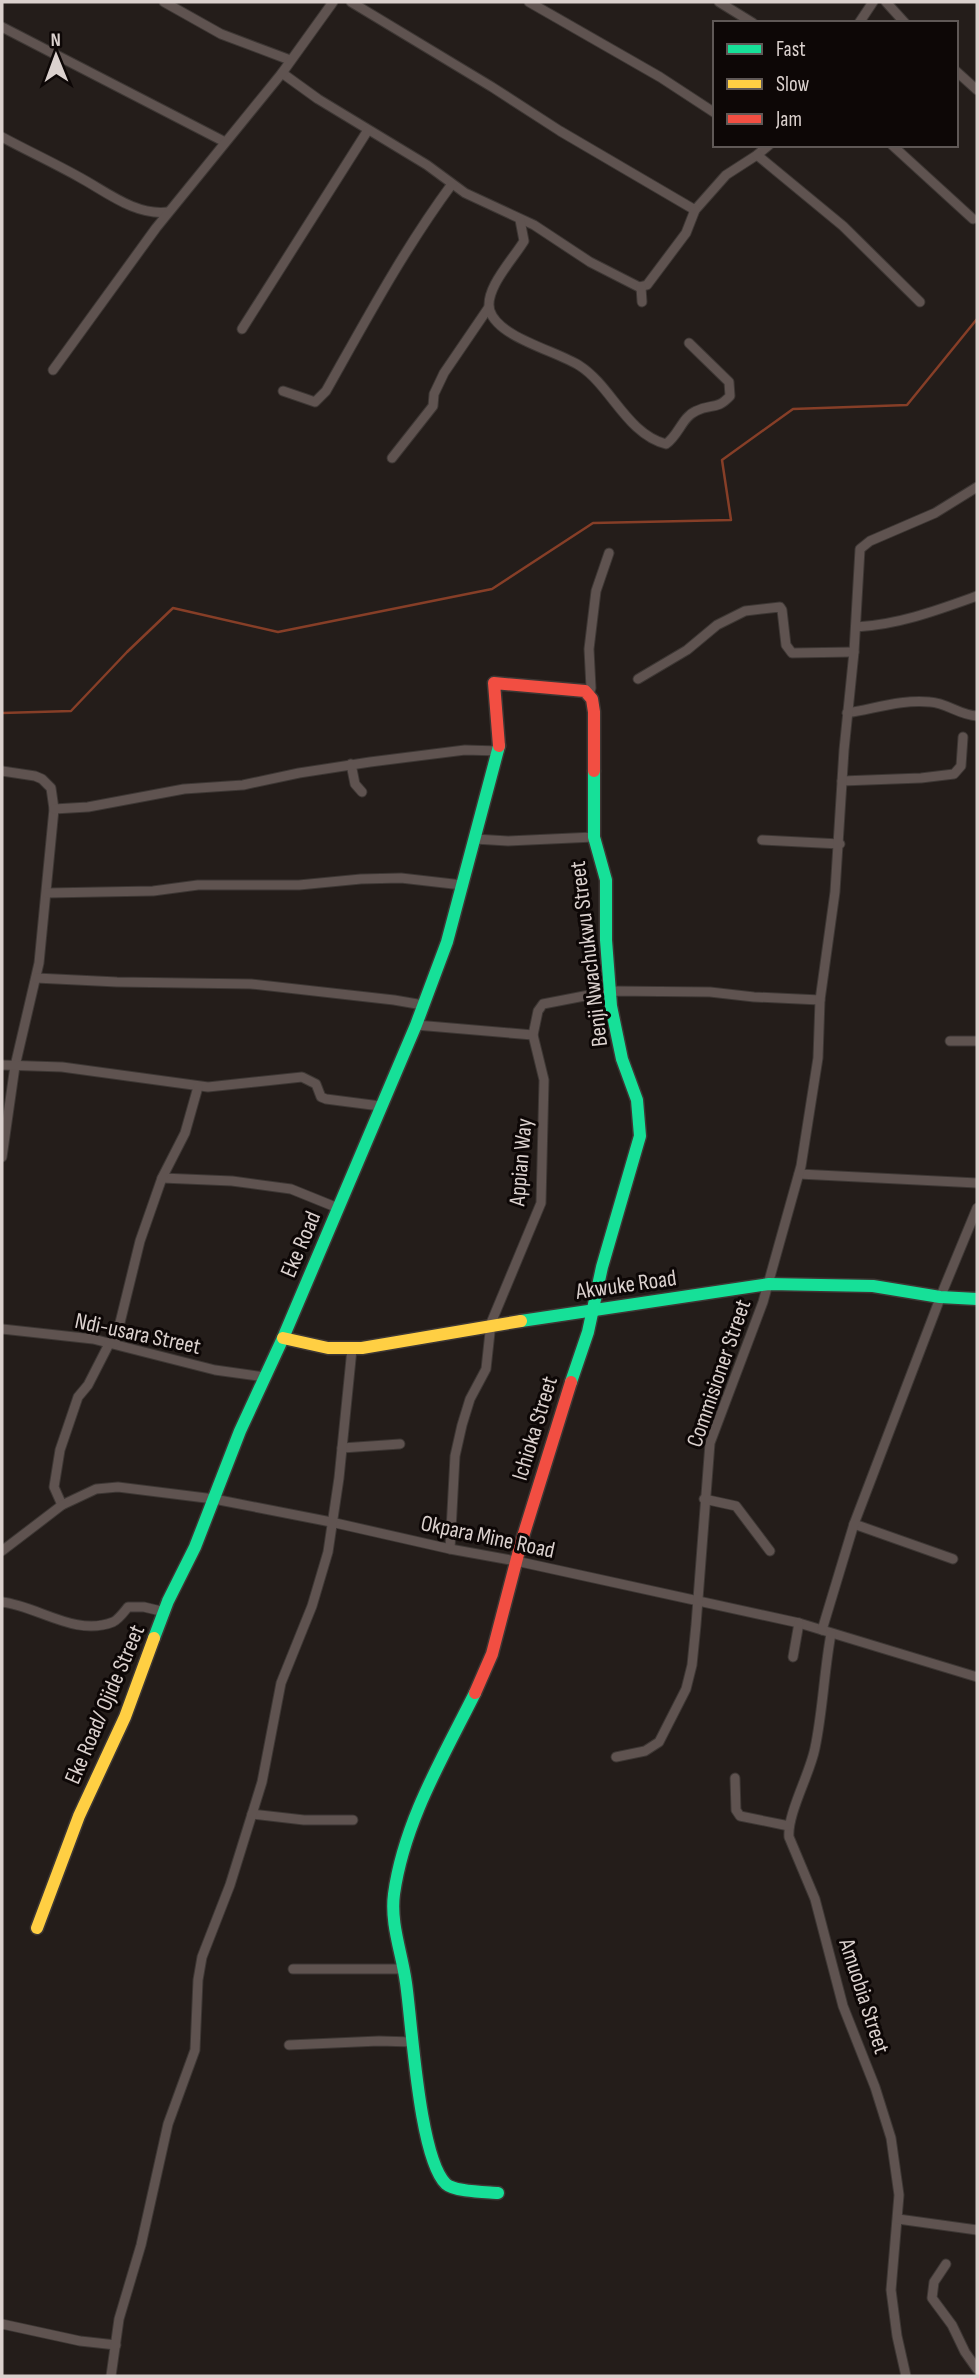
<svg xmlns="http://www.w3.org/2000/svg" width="979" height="2378" viewBox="0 0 979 2378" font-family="'Sofia Sans Condensed',sans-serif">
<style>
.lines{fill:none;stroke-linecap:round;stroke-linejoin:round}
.stream{stroke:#863e27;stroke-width:2.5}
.street-casing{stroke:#3d3734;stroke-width:11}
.fast-casing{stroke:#3d3734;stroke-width:15}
.slow-casing{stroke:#3d3734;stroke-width:15}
.jam-casing{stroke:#3d3734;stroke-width:15}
.street{stroke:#5f5350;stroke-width:9}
.fast{stroke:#16e098;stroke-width:12}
.slow{stroke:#ffcf43;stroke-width:12}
.jam{stroke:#f24e42;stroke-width:12}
.labels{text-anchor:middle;stroke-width:6;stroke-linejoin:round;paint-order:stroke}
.street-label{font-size:23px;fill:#dbd1ce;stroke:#0d0706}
</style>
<rect width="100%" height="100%" fill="#241d1a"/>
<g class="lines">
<polyline class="stream" points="2,713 71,711 127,652 173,608 278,632 492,589 593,523 731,520 722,460 793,409 907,405 977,319"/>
<g class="street-casing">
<g id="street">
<polyline points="164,2 221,34 290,60"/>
<polyline points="351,2 492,87 560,131 695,210 726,175 757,155 769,145"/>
<polyline points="529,2 660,77 715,113"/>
<polyline points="719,2 753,23"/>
<polyline points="886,2 905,23"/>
<polyline points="859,23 873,2"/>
<polyline points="2,27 225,142"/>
<polyline points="956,71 977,90"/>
<polyline points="282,73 318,99 427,165 465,193 534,225 590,262 639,287 647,285 686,233 695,210"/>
<path d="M2,137C28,151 54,163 79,177C107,192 135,216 168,212"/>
<polyline points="892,145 973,219"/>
<polyline points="757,155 843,226 920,302"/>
<path d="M520,220L524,241C514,258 483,290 490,311C499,338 557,351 580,366C611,386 627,434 666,444C679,435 682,417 696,411C711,403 716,411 730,396L729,382L689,343"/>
<polyline points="641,287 642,302"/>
<polyline points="242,329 368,130"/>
<polyline points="53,370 156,228 282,73 333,2"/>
<path d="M283,391L315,402L326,391C366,320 404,249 452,184"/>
<polyline points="392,458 433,406 434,394 444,373 489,307"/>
<path d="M856,627C898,625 938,610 977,596"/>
<polyline points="638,679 687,650 717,625 745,611 780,607 782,610 786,645 792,653 854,652"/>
<polyline points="589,694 591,688 589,649 596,591 609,553"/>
<path d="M847,713C874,709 902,699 930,702C947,703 959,715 977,716"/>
<polyline points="351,764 355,784 362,792"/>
<polyline points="2,771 35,776 42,779 51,788 54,809 39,963 15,1066 2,1157"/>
<polyline points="842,781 921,778 954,774 961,766 963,737"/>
<polyline points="54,809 88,807 184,789 243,785 299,773 370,762 465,750 499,751"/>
<polyline points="475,839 508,841 594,837"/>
<polyline points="762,840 840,844"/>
<polyline points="47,893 153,891 198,885 299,885 361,879 401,878 462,885"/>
<polyline points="36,978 117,982 251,984 394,1000 423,1005"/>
<polyline points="416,1025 533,1035"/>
<polyline points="950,1041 977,1041"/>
<polyline points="2,1065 62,1067 208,1087 302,1077 316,1084 321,1097 326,1099 380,1106"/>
<polyline points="799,1174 977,1183"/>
<polyline points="162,1178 232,1181 291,1189 338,1208"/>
<polyline points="2,1329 93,1339 215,1370 265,1377"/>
<polyline points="115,1343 140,1241 162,1178 185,1133 198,1087"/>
<polyline points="342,1448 400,1444"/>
<polyline points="704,1499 736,1506 770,1551"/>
<polyline points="62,1505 54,1487 60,1450 78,1397 88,1385 110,1342"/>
<polyline points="854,1524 953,1559"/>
<polyline points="450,1549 455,1456 462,1425 470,1399 486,1369 491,1323 541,1203 544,1080 533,1035 538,1011 543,1004 610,991 710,992 754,997 820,1000"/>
<polyline points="2,1551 62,1505 96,1489 118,1487 214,1499 331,1522 450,1549 516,1561 799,1623 977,1677"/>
<path d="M2,1602C38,1606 75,1637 113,1622C118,1620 124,1612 128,1607H144L165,1612"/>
<polyline points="822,1630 854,1524 944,1288 977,1208"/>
<path d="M831,1634C824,1671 823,1710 815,1748C810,1774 787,1814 789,1837L815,1899L843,2006L875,2087L891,2138L899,2195L891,2290L897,2336L906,2376"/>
<polyline points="793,1657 799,1623"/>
<polyline points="616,1757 645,1751 659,1742 686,1689 692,1665 696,1625 710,1443 763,1302 801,1166 818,1058 820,1000 835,892 844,750 854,652 860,549 870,541 935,513 977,487"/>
<polyline points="735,1778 736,1810 740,1816 789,1826"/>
<polyline points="252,1814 304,1820 353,1820"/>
<polyline points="293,1969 404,1969"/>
<polyline points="289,2045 379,2041 413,2042"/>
<polyline points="898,2219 977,2230"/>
<polyline points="946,2264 934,2282 932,2298 952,2325 965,2352 977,2369"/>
<polyline points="2,2324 80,2341 116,2345"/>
<polyline points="111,2376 119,2319 141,2245 168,2124 195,2050 198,1980 202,1957 230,1885 262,1782 281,1683 312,1606 328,1552 339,1478 352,1349"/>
</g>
</g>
<g class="fast-casing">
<g id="fast">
<polyline points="521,1321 769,1284 873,1286 940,1297 977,1299"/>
<polyline points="571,1382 588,1332 602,1267 640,1136 637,1100 622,1059 611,1006 606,940 606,880 594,837 594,771"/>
<polyline points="154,1638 168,1601 195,1547 240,1431 283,1338 416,1025 447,942 499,746"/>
<path d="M475,1693C443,1757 404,1822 394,1894C390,1924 402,1953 406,1983C412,2024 419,2158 446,2184C455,2192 486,2192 498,2193"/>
</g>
</g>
<g class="slow-casing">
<g id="slow">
<polyline points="283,1338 328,1348 362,1348 521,1321"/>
<polyline points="37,1928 79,1816 125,1717 154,1638"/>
</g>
</g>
<g class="jam-casing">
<g id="jam">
<polyline points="499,746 494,683 585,691 592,699 594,712 594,771"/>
<polyline points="475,1693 492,1654 521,1543 571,1382"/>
</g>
</g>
<use href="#street" class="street"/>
<use href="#fast" class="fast"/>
<use href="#slow" class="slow"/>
<use href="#jam" class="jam"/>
</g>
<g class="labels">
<g class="street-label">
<text transform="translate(588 954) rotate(-97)" y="8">Benji Nwachukwu Street</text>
<text transform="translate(520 1162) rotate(-85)" y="8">Appian Way</text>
<text transform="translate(300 1244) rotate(-67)" y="8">Eke Road</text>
<text transform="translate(626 1284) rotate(-8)" y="8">Akwuke Road</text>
<text transform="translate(138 1333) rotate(12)" y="8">Ndi-usara Street</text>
<text transform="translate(718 1373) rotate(-71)" y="8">Commisioner Street</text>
<text transform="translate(534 1428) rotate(-73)" y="8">Ichioka Street</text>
<text transform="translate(488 1536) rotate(12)" y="8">Okpara Mine Road</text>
<text transform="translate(104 1704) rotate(-67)" y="8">Eke Road/ Ojide Street</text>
<text transform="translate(865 1996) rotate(72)" y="8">Amuobia Street</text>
</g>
</g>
<rect width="979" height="2378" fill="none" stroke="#dbd1ce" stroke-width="7"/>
<rect x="713" y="21" width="245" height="126" fill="#0d0706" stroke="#5f5856" stroke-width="2"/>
<rect x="727" y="44" width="35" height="10" fill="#16e098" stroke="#5f5856" stroke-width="2"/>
<text x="776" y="56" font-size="21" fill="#dbd1ce">Fast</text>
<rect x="727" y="79" width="35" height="10" fill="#ffcf43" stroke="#5f5856" stroke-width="2"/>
<text x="776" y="91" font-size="21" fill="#dbd1ce">Slow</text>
<rect x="727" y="114" width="35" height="10" fill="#f24e42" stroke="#5f5856" stroke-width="2"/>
<text x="776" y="126" font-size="21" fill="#dbd1ce">Jam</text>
<g transform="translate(56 56) rotate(359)" stroke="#0d0706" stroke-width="5" paint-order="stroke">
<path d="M0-5L12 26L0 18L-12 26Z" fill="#dbd1ce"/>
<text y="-10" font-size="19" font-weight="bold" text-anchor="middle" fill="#dbd1ce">N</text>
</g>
</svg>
